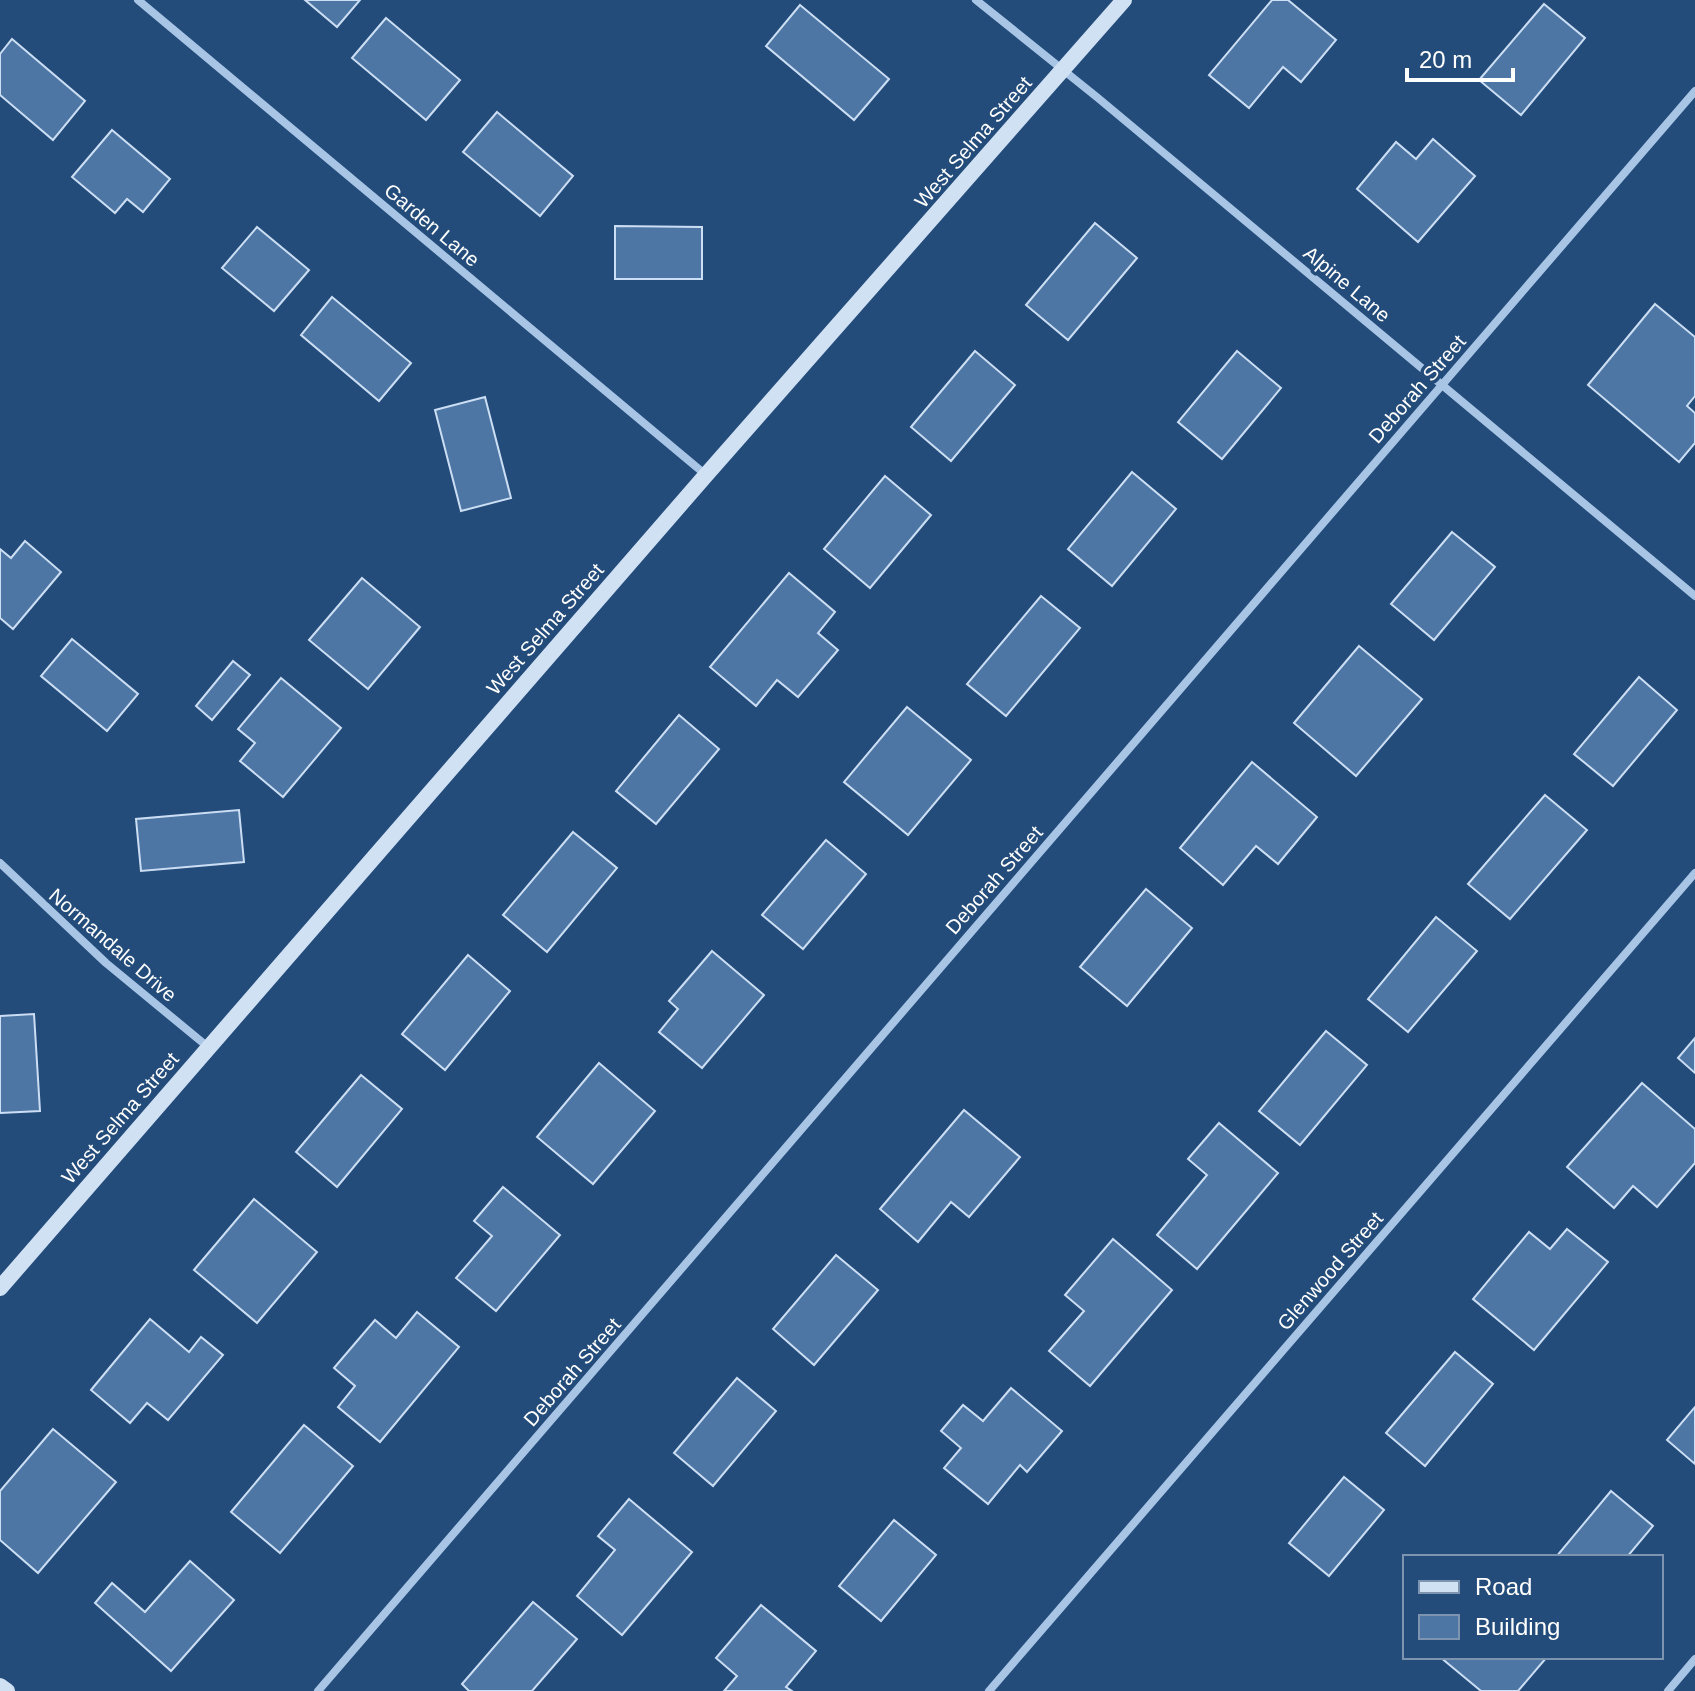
<svg xmlns="http://www.w3.org/2000/svg" width="1695" height="1691" viewBox="0 0 1695 1691" font-family="Arial,sans-serif">
<style>
.building{fill:#4d76a4;stroke:#cbdef4;stroke-width:2}
.lines{fill:none;stroke-linecap:round;stroke-linejoin:round}
.street{stroke:#a8c5e5;stroke-width:8}
.secondary{stroke:#d1e1f4;stroke-width:16}
.labels{text-anchor:middle;stroke-width:7;stroke-linejoin:round;paint-order:stroke}
.street-label{font-size:20px;fill:#fff;stroke:#244c7b}
</style>
<rect width="100%" height="100%" fill="#244c7b"/>
<g class="building">
<polygon points="305,0 360,0 337,27"/>
<polygon points="1272,0 1288,0 1336,40 1301,82 1283,67 1249,108 1209,75"/>
<polygon points="1544,4 1585,38 1521,115 1479,80"/>
<polygon points="800,5 889,79 854,120 766,46"/>
<polygon points="386,18 460,80 426,120 352,58"/>
<polygon points="12,39 85,101 53,140 0,95 0,54"/>
<polygon points="497,112 573,176 540,216 463,152"/>
<polygon points="112,130 170,179 143,212 127,199 115,213 72,177"/>
<polygon points="1433,139 1475,176 1418,242 1357,189 1396,142 1416,159"/>
<polygon points="1095,223 1137,258 1068,340 1026,305"/>
<polygon points="615,226 702,227 702,279 615,279"/>
<polygon points="257,227 309,270 274,311 222,268"/>
<polygon points="332,297 411,363 379,401 301,335"/>
<polygon points="1655,304 1695,337 1695,396 1687,406 1695,413 1695,443 1679,462 1588,385"/>
<polygon points="975,351 1015,385 951,461 911,427"/>
<polygon points="1237,351 1281,388 1222,459 1178,422"/>
<polygon points="485,397 511,498 461,511 435,410"/>
<polygon points="1132,472 1176,509 1112,586 1068,549"/>
<polygon points="885,476 931,515 870,588 824,549"/>
<polygon points="1452,532 1495,567 1434,640 1391,604"/>
<polygon points="25,541 61,572 13,629 0,618 0,549 11,558"/>
<polygon points="789,573 835,612 818,633 838,650 798,697 777,680 756,706 710,667"/>
<polygon points="362,578 420,627 368,689 309,640"/>
<polygon points="1041,596 1080,628 1006,716 967,684"/>
<polygon points="72,639 138,694 107,731 41,676"/>
<polygon points="1359,646 1422,699 1356,776 1294,723"/>
<polygon points="233,661 250,675 212,720 196,706"/>
<polygon points="1639,677 1677,710 1613,786 1574,754"/>
<polygon points="281,678 341,728 283,797 240,761 255,743 238,729"/>
<polygon points="907,707 971,760 908,835 844,782"/>
<polygon points="679,715 719,749 656,824 616,791"/>
<polygon points="1252,762 1317,817 1278,864 1256,846 1223,885 1180,848"/>
<polygon points="1545,795 1587,830 1510,919 1468,884"/>
<polygon points="239,810 244,862 141,871 136,819"/>
<polygon points="573,832 617,868 547,952 503,915"/>
<polygon points="826,840 866,874 803,949 762,915"/>
<polygon points="1146,889 1192,928 1127,1006 1080,967"/>
<polygon points="1436,917 1477,951 1408,1032 1368,999"/>
<polygon points="712,951 764,995 702,1068 659,1032 678,1009 669,1001"/>
<polygon points="468,955 510,991 445,1070 402,1034"/>
<polygon points="34,1014 40,1111 0,1113 0,1016"/>
<polygon points="1326,1031 1367,1065 1300,1145 1259,1111"/>
<polygon points="1695,1038 1695,1073 1678,1058"/>
<polygon points="599,1063 655,1111 593,1184 537,1137"/>
<polygon points="361,1075 402,1109 337,1187 296,1152"/>
<polygon points="1642,1083 1695,1129 1695,1163 1657,1207 1633,1186 1614,1208 1567,1167"/>
<polygon points="964,1110 1020,1157 969,1217 951,1202 918,1242 880,1209"/>
<polygon points="1219,1123 1278,1173 1197,1269 1157,1235 1207,1175 1188,1159"/>
<polygon points="503,1187 560,1235 496,1311 456,1278 492,1236 474,1221"/>
<polygon points="254,1199 317,1252 257,1323 194,1270"/>
<polygon points="1567,1229 1608,1262 1534,1350 1473,1299 1529,1232 1550,1249"/>
<polygon points="1113,1239 1172,1290 1090,1386 1049,1351 1084,1311 1065,1295"/>
<polygon points="836,1255 878,1290 814,1365 773,1329"/>
<polygon points="417,1312 459,1347 380,1442 338,1407 355,1386 334,1368 375,1320 396,1338"/>
<polygon points="150,1319 189,1352 201,1337 223,1355 168,1420 147,1403 130,1423 91,1390"/>
<polygon points="1455,1352 1493,1384 1425,1466 1386,1433"/>
<polygon points="737,1378 776,1411 713,1486 674,1453"/>
<polygon points="1011,1388 1062,1431 1027,1472 1020,1465 988,1504 944,1468 961,1448 941,1431 963,1405 983,1421"/>
<polygon points="1695,1407 1695,1464 1667,1440"/>
<polygon points="304,1425 353,1466 280,1553 231,1512"/>
<polygon points="53,1429 116,1482 38,1573 0,1540 0,1491"/>
<polygon points="1344,1477 1384,1510 1329,1576 1289,1543"/>
<polygon points="1611,1491 1653,1526 1627,1557 1556,1557"/>
<polygon points="629,1499 692,1552 622,1635 577,1596 615,1550 598,1536"/>
<polygon points="894,1520 936,1555 881,1621 839,1586"/>
<polygon points="190,1561 234,1600 171,1671 95,1603 112,1583 145,1612"/>
<polygon points="533,1602 577,1639 532,1691 469,1691 462,1684"/>
<polygon points="761,1605 816,1651 786,1687 792,1691 724,1691 737,1676 716,1658"/>
<polygon points="1440,1657 1547,1657 1518,1691 1481,1691"/>
</g>
<g class="lines">
<g class="street">
<polyline points="138,0 706,475"/>
<polyline points="976,0 1098,98 1695,596"/>
<polyline points="0,863 106,963 208,1047"/>
<polyline points="318,1691 1695,91"/>
<polyline points="989,1691 1695,873"/>
<polyline points="1668,1691 1695,1659"/>
</g>
<g class="secondary">
<polyline points="0,1288 706,475 1124,0"/>
<polyline points="0,1686 7,1691"/>
</g>
</g>
<g class="labels">
<g class="street-label">
<text transform="translate(973 142) rotate(-49)" y="7">West Selma Street</text>
<text transform="translate(432 225) rotate(40)" y="7">Garden Lane</text>
<text transform="translate(1347 284) rotate(40)" y="7">Alpine Lane</text>
<text transform="translate(1417 389) rotate(-49)" y="7">Deborah Street</text>
<text transform="translate(545 629) rotate(-49)" y="7">West Selma Street</text>
<text transform="translate(994 880) rotate(-49)" y="7">Deborah Street</text>
<text transform="translate(113 945) rotate(41)" y="7">Normandale Drive</text>
<text transform="translate(120 1118) rotate(-49)" y="7">West Selma Street</text>
<text transform="translate(1330 1271) rotate(-49)" y="7">Glenwood Street</text>
<text transform="translate(572 1372) rotate(-49)" y="7">Deborah Street</text>
</g>
</g>
<rect x="1403" y="1555" width="260" height="104" fill="#244c7b" stroke="#7c94b0" stroke-width="2"/>
<rect x="1419" y="1581" width="40" height="12" fill="#d1e1f4" stroke="#7c94b0" stroke-width="2"/>
<text x="1475" y="1595" font-size="24" fill="#ffffff">Road</text>
<rect x="1419" y="1615" width="40" height="24" fill="#4d76a4" stroke="#7c94b0" stroke-width="2"/>
<text x="1475" y="1635" font-size="24" fill="#ffffff">Building</text>
<path d="M1407 68v12h106v-12" fill="none" stroke="#ffffff" stroke-width="4"/>
<text x="1419" y="68" font-size="24" fill="#ffffff" stroke="#244c7b" stroke-width="6" paint-order="stroke">20 m</text>
</svg>
